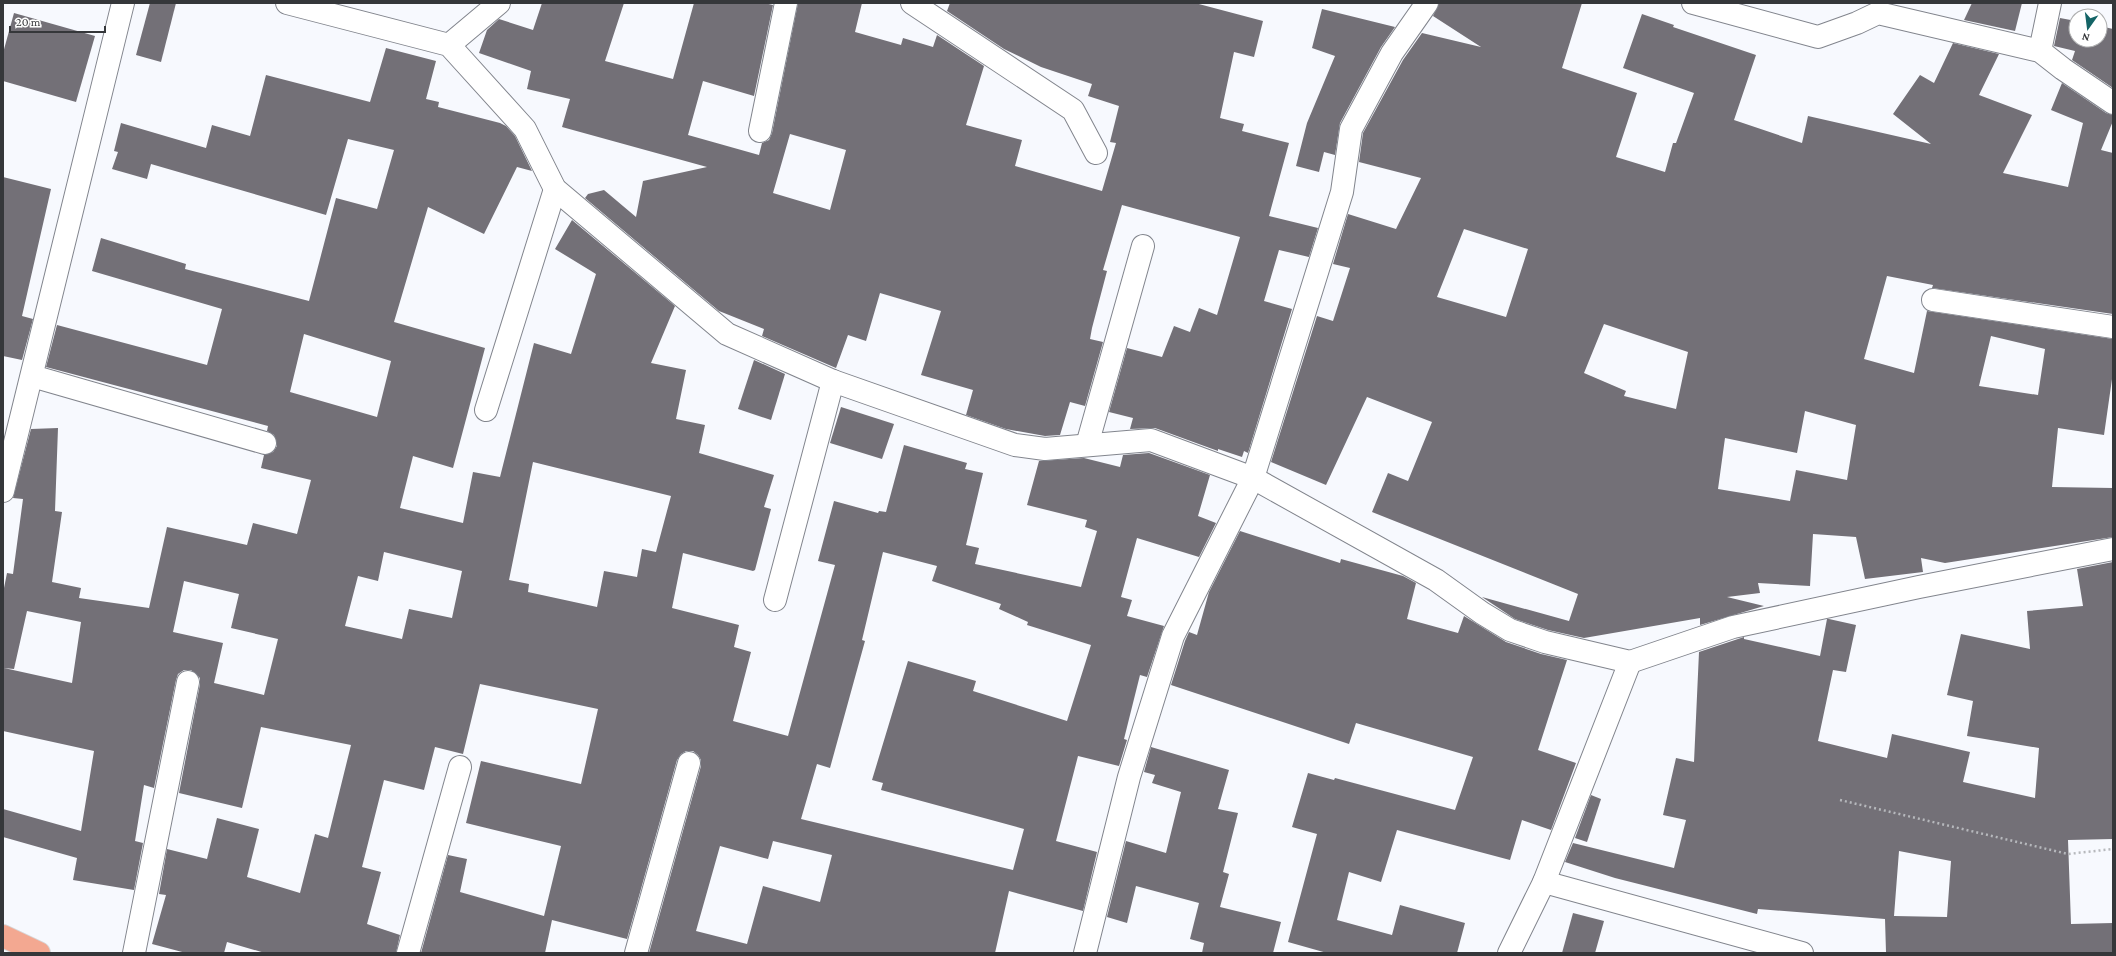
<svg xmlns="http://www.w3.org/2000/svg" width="2116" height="956" viewBox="0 0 2116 956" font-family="'Crimson Pro',serif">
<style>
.building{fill:#737077;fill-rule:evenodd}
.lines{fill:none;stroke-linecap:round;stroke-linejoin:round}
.minor-casing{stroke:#82858d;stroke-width:24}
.major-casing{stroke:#d7d7d8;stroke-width:24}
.path{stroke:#b6b8bc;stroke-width:2.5;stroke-dasharray:2 3;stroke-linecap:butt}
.minor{stroke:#fff;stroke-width:22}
.major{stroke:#f3a891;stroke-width:22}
</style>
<rect width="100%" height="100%" fill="#f7f9fe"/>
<g class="building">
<polygon points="150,3 176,3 161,62 136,55"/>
<path d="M542,3H624L605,61L673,79L694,3H764L773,5L754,96L703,81L688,135L759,155L762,143L769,140L772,133L798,3H862L855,32L901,45L903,38L933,47L937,35L984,66L966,125L1022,140L1015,166L1102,191L1116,143L1110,142L1119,106L1088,96L1092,84L1041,67L1004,49L947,11L950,3H1195L1263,21L1254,57L1234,52L1220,118L1244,124L1242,131L1289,143L1269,216L1318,228L1309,257L1279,250L1264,301L1292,309L1248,453L1244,451L1242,457L1218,449V451L1155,428L1130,429L1133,418L1109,412L1127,348L1162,357L1174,326L1190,332L1199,308L1217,315L1240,237L1122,205L1103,270L1107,271L1092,328L1090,339L1103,342L1085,406L1070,402L1060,435L1045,436L1006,429L966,415L973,390L921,375L941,311L880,293L866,341L848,335L836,368L762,336L764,329L719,311L585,198L588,194L604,190L636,217L643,181L707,167L562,127L570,99L527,89L531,71L479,53L487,30L499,19L533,30ZM790,134L846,150L830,210L773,193Z"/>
<path d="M1439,3H1582L1562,68L1637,93L1616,157L1665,172L1673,143H1676L1694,93L1623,68L1642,14L1674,25L1673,27L1756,55L1734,120L1802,143L1808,116L1931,144L1893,114L1920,75L1934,83L1953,43L1999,54L1979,95L2032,115L2003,173L2068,187L2083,123L2051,110L2062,83L2106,113L2113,115V121L2101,150L2113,153V314L1932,288L1933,285L1887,276L1864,359L1914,373L1927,311L2113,339V372L2104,435L2058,428L2052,487L2113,488V537L1945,563L1921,558L1923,572L1865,579L1856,537L1813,534L1810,586L1758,583L1760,593L1727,597L1764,606L1700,625V618L1584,638L1548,630L1515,619L1482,597L1569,621L1578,594L1372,512L1388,473L1408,481L1432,422L1367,397L1326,485L1271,462L1317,316L1333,321L1350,268L1333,264L1348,214L1396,229L1421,178L1359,162L1363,133L1403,60L1422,33L1481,47L1433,16ZM1464,229L1528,249L1506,317L1437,297ZM1604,324L1688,352L1676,409L1624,396L1626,391L1584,373ZM1991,336L2045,349L2038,395L1979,386ZM1805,411L1856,425L1847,480L1796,470L1790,501L1718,489L1725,438L1797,453Z"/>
<polygon points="1972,3 2022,3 2015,31 1964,20"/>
<polygon points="1322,9 1395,27 1381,47 1340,123 1335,155 1324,152 1319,172 1296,166 1307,123 1335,56 1312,48"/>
<polygon points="14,13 95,36 76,102 3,81 3,53"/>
<polygon points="2060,18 2076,21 2076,40 2100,40 2100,26 2113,29 2113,88 2072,60 2075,51 2054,46"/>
<path d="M386,48L436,61L426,99L439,102L438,107L500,123L506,126L515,136L532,171L517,167L484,234L428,207L394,322L485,348L453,468L413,456L400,508L463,523L473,472L500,477L534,343L571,354L596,274L555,249L572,220L675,306L651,363L686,370L676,419L705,425L699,453L774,475L764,507L771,509L755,570L753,571L683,553L672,608L739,625L734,647L751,652L733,721L788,736L835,565L818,561L834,501L878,513L879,511L886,512L904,445L967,463L965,469L983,473L966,545L979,548L975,564L1081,587L1097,531L1085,527L1087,520L1027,505L1039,461L1084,458L1120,467L1123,455L1149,453L1210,475L1198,516L1216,523L1199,557L1137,538L1121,597L1132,600L1127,616L1164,626L1147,677L1140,675L1124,739L1127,740L1119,766L1078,756L1056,841L1097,852L1083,911L1009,891L995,953H649L701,766V760L698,755L693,751H686L681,754L677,760L627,939L552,920L545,953H421L448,855L467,859L460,892L544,916L561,846L466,823L481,761L581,784L598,709L480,684L463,754L435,747L424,790L384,780L362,867L381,872L367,924L400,935L396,953H265L227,942L224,953H186L152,944L166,895L159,894L167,849L207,859L217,818L259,829L247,877L300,893L315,834L328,838L351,745L261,727L242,808L179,793L200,684V678L191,670H184L178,674L176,680L154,788L144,785L135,841L143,843L134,890L73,880L77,858L3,837V809L81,831L94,751L3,731V593L7,573L13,574L23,499L13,498L31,429L58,428L55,511L62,512L52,582L81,588L79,598L149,608L167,527L247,545L253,523L297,534L311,480L261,468L264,455L273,452L277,446L274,435L267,431L268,426L46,367L57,325L207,365L222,309L92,271L101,238L186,264L185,269L309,301L336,198L377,209L394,150L348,139L326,215L151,164L147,179L112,169L118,152L114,151L121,123L206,148L212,125L250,136L266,75L370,102ZM304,334L391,361L377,417L290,392ZM533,462L671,496L656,552L642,549L637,577L604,571L597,607L528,592L529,584L509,580ZM384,552L462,571L452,618L409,609L402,639L345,626L358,576L378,581ZM883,552L937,566L932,581L1001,604L999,609L1028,622L1027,625L1091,645L1067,721L973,691L976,681L908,661L872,780L883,783L881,790L1024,829L1013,870L801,819L817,764L830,768L865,641L862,640ZM184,581L239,594L231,628L278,639L264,695L214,683L223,643L173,632ZM27,611L81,622L72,683L4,668L14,669ZM773,841L832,855L820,902L763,886L747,944L696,931L720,846L768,859Z"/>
<polygon points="3,177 51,189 22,316 33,319 22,360 3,356"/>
<polygon points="754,360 785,374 771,420 738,409"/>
<polygon points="841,407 894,424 882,459 830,443"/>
<polygon points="1240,531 1340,563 1341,559 1403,576 1416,583 1407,619 1458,633 1464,616 1506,642 1541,654 1567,660 1538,750 1576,763 1551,830 1522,820 1510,860 1397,830 1381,882 1349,872 1337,920 1392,935 1400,905 1465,923 1457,953 1327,953 1288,942 1317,834 1292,827 1308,773 1334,780 1335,778 1455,810 1473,757 1356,723 1349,744 1171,685 1185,641 1189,632 1197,635 1209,592"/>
<path d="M2113,562V839L2068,840L2071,924L2113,923V953L1886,952L1885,919L1758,909L1757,914L1615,878L1565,862L1573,843L1674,868L1686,820L1663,815L1676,758L1694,762L1699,652L1744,637V639L1820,656L1827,619H1829L1856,625L1846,672L1833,670L1818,741L1887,758L1892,734L1970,752L1963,782L2035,798L2039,748L1967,736L1973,701L1947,695L1961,634L2030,649L2027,611L2083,606L2077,569ZM1899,851L1951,861L1947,917L1894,916Z"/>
<polygon points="1151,747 1229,770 1218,809 1238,813 1223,872 1229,874 1220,907 1281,922 1273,953 1202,953 1204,943 1190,939 1199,903 1136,886 1127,923 1107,917 1126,841 1166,853 1181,792 1152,783 1155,775 1144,772"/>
<polygon points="1591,795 1601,799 1587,842 1575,838"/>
<polygon points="1573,913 1604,921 1595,953 1562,953"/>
</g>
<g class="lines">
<g class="minor-casing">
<g id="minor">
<polyline points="287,3 449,45 525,129 555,189 727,334 833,381 1015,445 1045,449 1151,440 1253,478 1436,580 1482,613 1510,630 1545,642 1630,662 1733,627 1919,587 2113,549"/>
<polyline points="912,3 1073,110 1096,153"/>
<polyline points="1693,3 1818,37 1857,23 1878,13 2040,51 2063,69 2113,103"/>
<polyline points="449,45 499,3"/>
<polyline points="2040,51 2050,3"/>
<polyline points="760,131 786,3"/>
<polyline points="1933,300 2113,327"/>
<polyline points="32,376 265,443"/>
<polyline points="486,410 555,189"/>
<polyline points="1087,445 1143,246"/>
<polyline points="3,491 123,3"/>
<polyline points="775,600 833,381"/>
<polyline points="1544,882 1802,953"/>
<polyline points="134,953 188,682"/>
<polyline points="408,953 460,767"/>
<polyline points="636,953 689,763"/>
<polyline points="1085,953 1129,777 1173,636 1253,478 1342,192 1351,129 1392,53 1427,3"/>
<polyline points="1509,953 1544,882 1630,662"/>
</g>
</g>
<g class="major-casing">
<polyline id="major" points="3,936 39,953"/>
</g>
<polyline class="path" points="1840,800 2068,854 2113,849"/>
<use href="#minor" class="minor"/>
<use href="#major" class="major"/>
</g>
<rect width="2116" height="956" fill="none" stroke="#35373a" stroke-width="8"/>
<g transform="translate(2088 28) rotate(194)"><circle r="19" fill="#ffffff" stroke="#aeafb0"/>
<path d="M0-3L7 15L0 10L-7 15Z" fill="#146466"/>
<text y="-6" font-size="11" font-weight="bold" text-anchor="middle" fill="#35373a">N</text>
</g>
<path d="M10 26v6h95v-6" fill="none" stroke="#35373a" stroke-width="2"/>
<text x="16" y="26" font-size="12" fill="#35373a" stroke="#ffffff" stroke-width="3" paint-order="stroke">20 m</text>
</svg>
